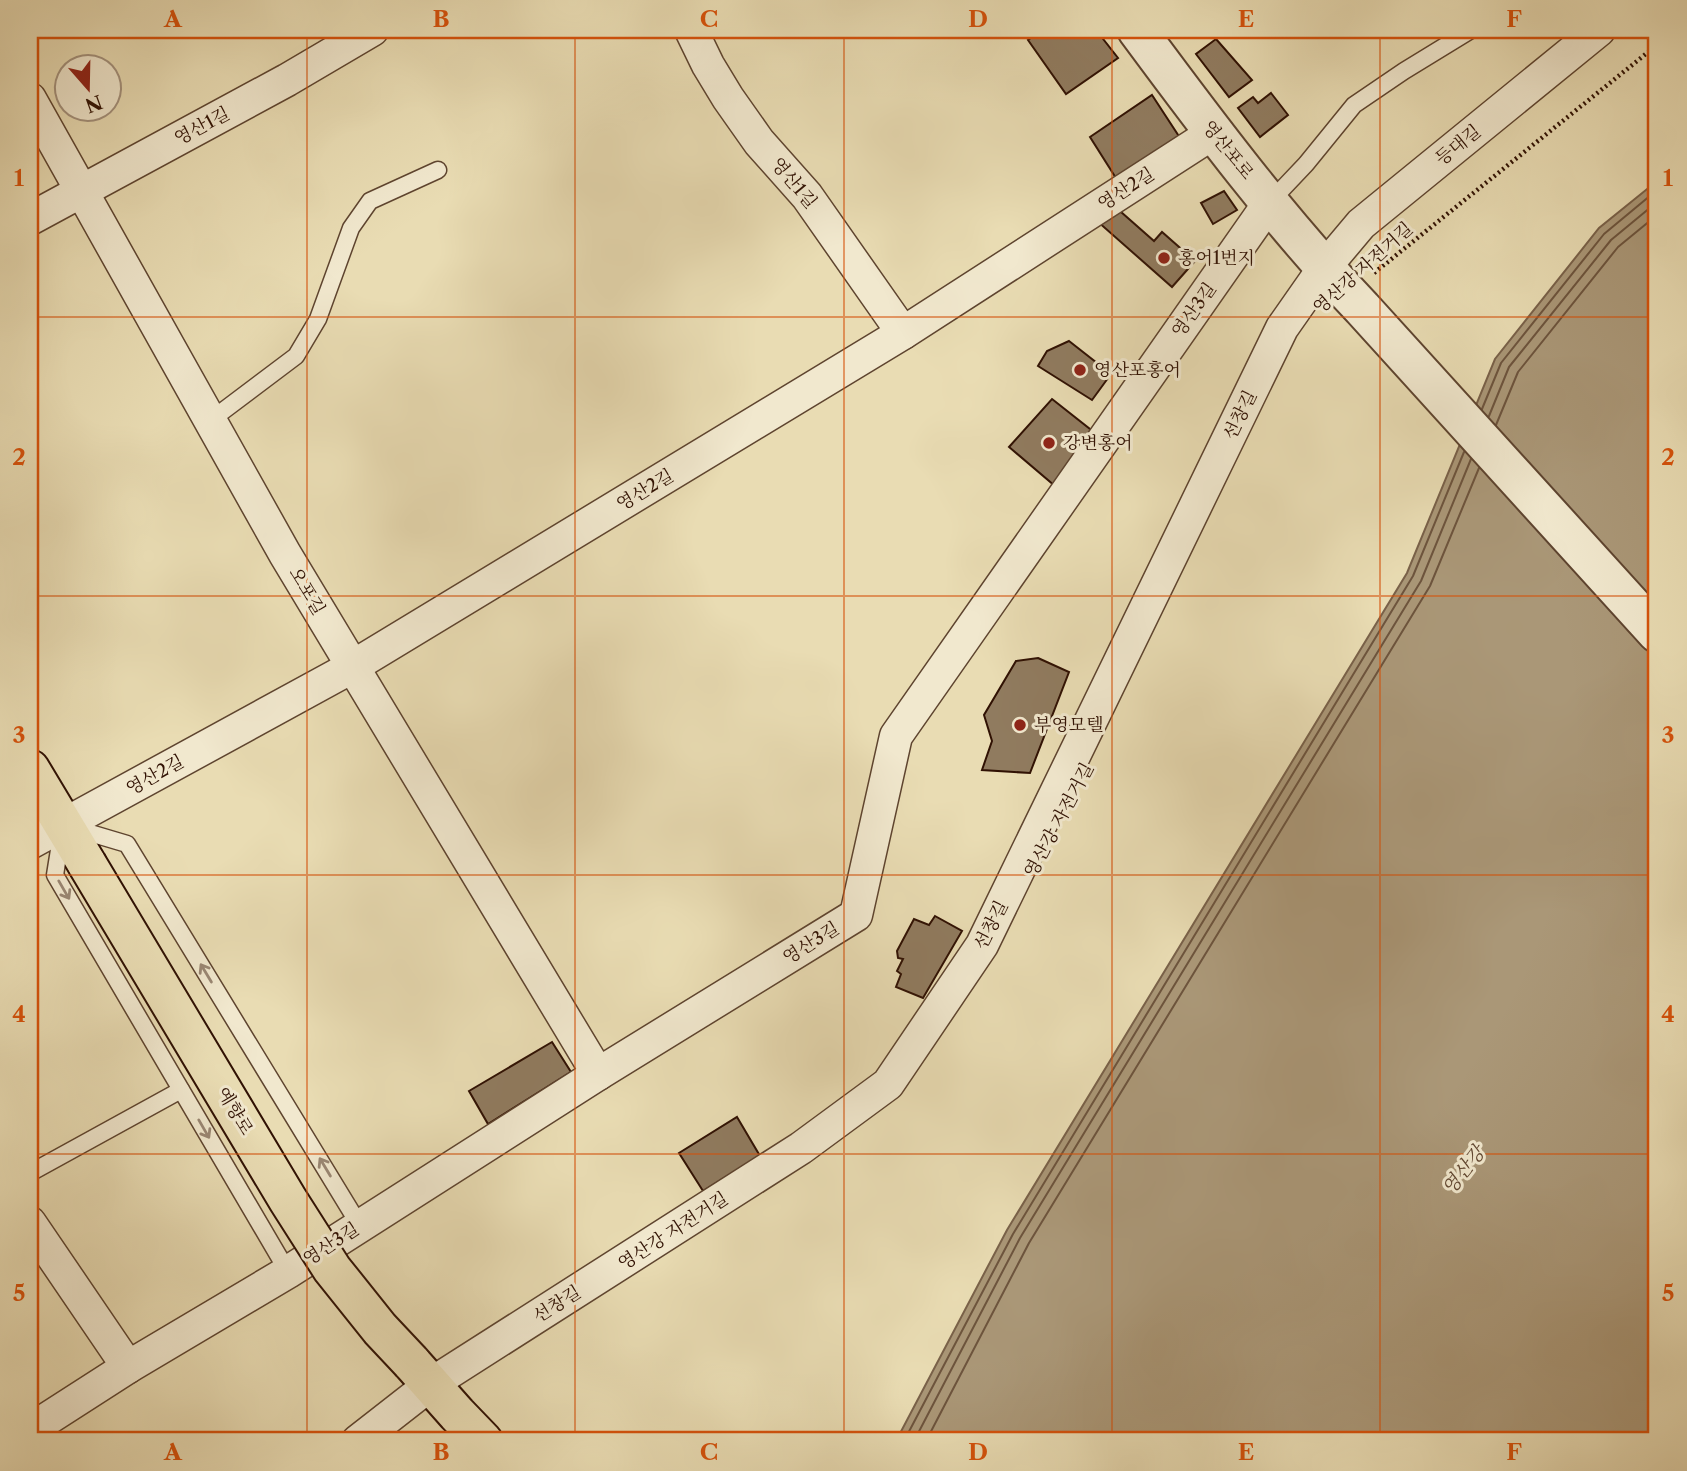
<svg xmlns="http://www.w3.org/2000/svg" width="1687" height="1471" viewBox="0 0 1687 1471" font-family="'Libre Caslon Text','Noto Serif KR',serif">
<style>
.water{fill:#aa9777;stroke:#796149;stroke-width:2}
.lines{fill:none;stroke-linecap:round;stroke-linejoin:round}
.shore{stroke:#6d543d;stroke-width:2}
.building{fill:#907b5f;stroke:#301103;stroke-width:2}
.service-casing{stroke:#5e442f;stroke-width:19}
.minor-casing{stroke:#5e442f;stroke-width:35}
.tertiary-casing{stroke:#5e442f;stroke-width:42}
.primary-casing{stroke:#301103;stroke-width:42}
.path{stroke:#301103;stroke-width:4.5;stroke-dasharray:2 3.5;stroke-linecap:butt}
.service{stroke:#f1e8ce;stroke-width:16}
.minor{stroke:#f1e8ce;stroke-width:32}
.tertiary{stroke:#f1e8ce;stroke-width:38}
.primary{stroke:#e9dcb3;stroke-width:38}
.primary-bridge-casing{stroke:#301103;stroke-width:42;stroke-linecap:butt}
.primary-bridge{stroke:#e9dcb3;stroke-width:38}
.oneway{stroke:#9a8773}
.grid{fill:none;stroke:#d6520b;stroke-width:2;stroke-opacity:0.55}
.poi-dot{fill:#8f2418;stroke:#f1e8ce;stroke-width:2.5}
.labels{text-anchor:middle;stroke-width:6;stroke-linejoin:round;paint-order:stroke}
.street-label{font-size:18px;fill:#301103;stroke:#f1e8ce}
.poi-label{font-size:18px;fill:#301103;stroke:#f1e8ce;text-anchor:start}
.water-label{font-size:19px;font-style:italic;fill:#614731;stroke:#f1e8ce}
.neatline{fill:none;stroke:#d6520b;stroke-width:2.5}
.grid-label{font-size:23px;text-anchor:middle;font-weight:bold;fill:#d6520b}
</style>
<rect width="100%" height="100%" fill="#e9dcb3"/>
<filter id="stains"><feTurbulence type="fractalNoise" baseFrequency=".00286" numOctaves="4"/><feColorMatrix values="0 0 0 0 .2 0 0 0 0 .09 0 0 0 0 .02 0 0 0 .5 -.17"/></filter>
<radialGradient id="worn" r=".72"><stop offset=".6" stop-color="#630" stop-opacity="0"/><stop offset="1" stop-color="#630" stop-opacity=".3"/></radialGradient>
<polygon class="water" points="1657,181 1657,1441 896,1441 1007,1230 1407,573 1495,359 1599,228"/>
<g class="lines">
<g class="shore">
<polyline points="1482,409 1501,363 1604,234 1657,190"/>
<polyline points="1489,416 1509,367 1611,240 1657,202"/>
<polyline points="1496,425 1518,372 1618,247 1657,215"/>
<polyline points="904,1441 1013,1234 1413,576 1464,452"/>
<polyline points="914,1441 1020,1238 1421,581 1471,459"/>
<polyline points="926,1441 1029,1243 1430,586 1479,468"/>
</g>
</g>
<g class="building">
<polygon points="1042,30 1096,30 1118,58 1066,94 1028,40"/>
<polygon points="1216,39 1252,80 1229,97 1196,54"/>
<polygon points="1271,93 1288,115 1260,137 1238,108 1253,97 1258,103"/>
<polygon points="1152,95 1184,144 1121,186 1090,137"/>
<polygon points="1224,191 1237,210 1213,224 1201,203"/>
<polygon points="1112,204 1154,241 1162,232 1195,261 1172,287 1097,221"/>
<polygon points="1069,341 1111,374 1092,400 1038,366 1047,351"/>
<polygon points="1052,399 1095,433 1055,486 1009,447"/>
<polygon points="1038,658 1069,672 1030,773 982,770 992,741 984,715 1016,661"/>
<polygon points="935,916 962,931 923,998 896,987 901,974 897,971 903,959 898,958 897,951 914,919 929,925"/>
<polygon points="552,1042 571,1072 488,1124 469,1091"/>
<polygon points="737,1117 760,1156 703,1191 679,1153"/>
</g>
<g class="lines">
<g class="service-casing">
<g id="service">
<polyline points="1270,202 1306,164 1354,105 1404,71 1471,30"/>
<polyline points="211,420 296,356 318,319 351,228 370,201 438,170"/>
<polyline points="30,1173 181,1090"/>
<polyline points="288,1272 55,875 63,825 127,844 360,1226"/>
</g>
</g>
<g class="minor-casing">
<g id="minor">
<polyline points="691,30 708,65 728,98 759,142 807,196 903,333"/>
<polyline points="30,99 285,554 598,1074"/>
<polyline points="30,219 287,80 372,30"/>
<polyline points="30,843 352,667 903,333 1213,133"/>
<polyline points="30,1223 128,1367"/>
<polyline points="30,1430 128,1367 288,1272 598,1074 856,915 896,736 1270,202"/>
<polyline points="358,1441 431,1384 801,1148 888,1084 982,945 1282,328 1324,268 1361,224 1599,30"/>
</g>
</g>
<g class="tertiary-casing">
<path id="tertiary" d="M1137,30C1208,126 1280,222 1362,308L1657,633"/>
</g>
<g class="primary-casing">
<g id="primary">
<polyline points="30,769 87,864"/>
<polyline points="411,1362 457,1414 483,1441"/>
</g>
</g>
<polyline class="path" points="1374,273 1657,45"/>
<use href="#service" class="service"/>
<use href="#minor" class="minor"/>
<use href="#tertiary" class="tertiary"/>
<use href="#primary" class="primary"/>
<g class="primary-bridge-casing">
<polyline id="primary-bridge" points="87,864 288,1200 332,1269 380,1329 411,1362"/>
</g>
<use href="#primary-bridge" class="primary-bridge"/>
</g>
<defs><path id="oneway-shaft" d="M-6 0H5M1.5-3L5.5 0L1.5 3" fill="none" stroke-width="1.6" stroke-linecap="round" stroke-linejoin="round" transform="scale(1.75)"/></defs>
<g class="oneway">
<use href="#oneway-shaft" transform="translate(64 890) rotate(60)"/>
<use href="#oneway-shaft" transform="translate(206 973) rotate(-121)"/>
<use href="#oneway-shaft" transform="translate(204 1129) rotate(60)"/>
<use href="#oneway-shaft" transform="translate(325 1167) rotate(-121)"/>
</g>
<path class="grid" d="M307,30V1441M575,30V1441M844,30V1441M1112,30V1441M1380,30V1441M30,317H1657M30,596H1657M30,875H1657M30,1154H1657"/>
<g class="poi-dot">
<circle cx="1164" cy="258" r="7"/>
<circle cx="1080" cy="370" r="7"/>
<circle cx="1049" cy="443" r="7"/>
<circle cx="1020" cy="725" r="7"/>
</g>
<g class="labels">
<g class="street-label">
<text transform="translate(202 126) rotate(-28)" y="6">영산1길</text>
<text transform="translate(1458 145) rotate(-39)" y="6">등대길</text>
<text transform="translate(1228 150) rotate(51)" y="6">영산포로</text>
<text transform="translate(794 183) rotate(50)" y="6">영산1길</text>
<text transform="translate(1126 189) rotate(-33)" y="6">영산2길</text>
<text transform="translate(1363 268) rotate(-42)" y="6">영산강 자전거길</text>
<text transform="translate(1194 310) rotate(-55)" y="6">영산3길</text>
<text transform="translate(1240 415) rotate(-64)" y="6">선창길</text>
<text transform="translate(645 490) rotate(-31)" y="6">영산2길</text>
<text transform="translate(307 591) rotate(59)" y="6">오포길</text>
<text transform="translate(155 775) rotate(-29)" y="6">영산2길</text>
<text transform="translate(1059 820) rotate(-62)" y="6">영산강 자전거길</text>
<text transform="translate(991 925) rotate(-63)" y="6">선창길</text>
<text transform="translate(811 943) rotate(-32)" y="6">영산3길</text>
<text transform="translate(235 1111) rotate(59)" y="6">예향로</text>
<text transform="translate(673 1231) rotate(-33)" y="6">영산강 자전거길</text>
<text transform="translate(331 1244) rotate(-33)" y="6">영산3길</text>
<text transform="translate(557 1304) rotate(-32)" y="6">선창길</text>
</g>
<g class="poi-label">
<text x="1178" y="264">홍어1번지</text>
<text x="1094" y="376">영산포홍어</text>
<text x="1063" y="449">강변홍어</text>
<text x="1034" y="731">부영모텔</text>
</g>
<g class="water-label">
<text transform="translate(1463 1170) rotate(-52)" y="7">영산강</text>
</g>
</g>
<rect width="1687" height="1471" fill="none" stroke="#e9dcb3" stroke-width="77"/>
<g transform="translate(88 88) rotate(160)"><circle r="33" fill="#f1e8ce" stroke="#a4927d" stroke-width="2"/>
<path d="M0-5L12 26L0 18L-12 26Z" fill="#8f2418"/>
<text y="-10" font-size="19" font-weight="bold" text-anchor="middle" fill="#301103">N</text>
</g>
<rect x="38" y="38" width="1610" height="1394" class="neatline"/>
<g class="grid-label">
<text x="173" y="27">A</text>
<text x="441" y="27">B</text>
<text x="709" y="27">C</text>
<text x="978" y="27">D</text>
<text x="1246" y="27">E</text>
<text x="1514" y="27">F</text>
<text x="19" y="186">1</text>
<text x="1668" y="186">1</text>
<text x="19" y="465">2</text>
<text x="1668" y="465">2</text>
<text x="19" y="743">3</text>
<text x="1668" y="743">3</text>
<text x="19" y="1022">4</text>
<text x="1668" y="1022">4</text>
<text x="19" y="1301">5</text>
<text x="1668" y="1301">5</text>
<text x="173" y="1460">A</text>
<text x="441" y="1460">B</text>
<text x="709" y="1460">C</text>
<text x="978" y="1460">D</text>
<text x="1246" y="1460">E</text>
<text x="1514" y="1460">F</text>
</g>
<rect width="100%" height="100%" filter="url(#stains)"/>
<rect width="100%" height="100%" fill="url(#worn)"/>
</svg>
